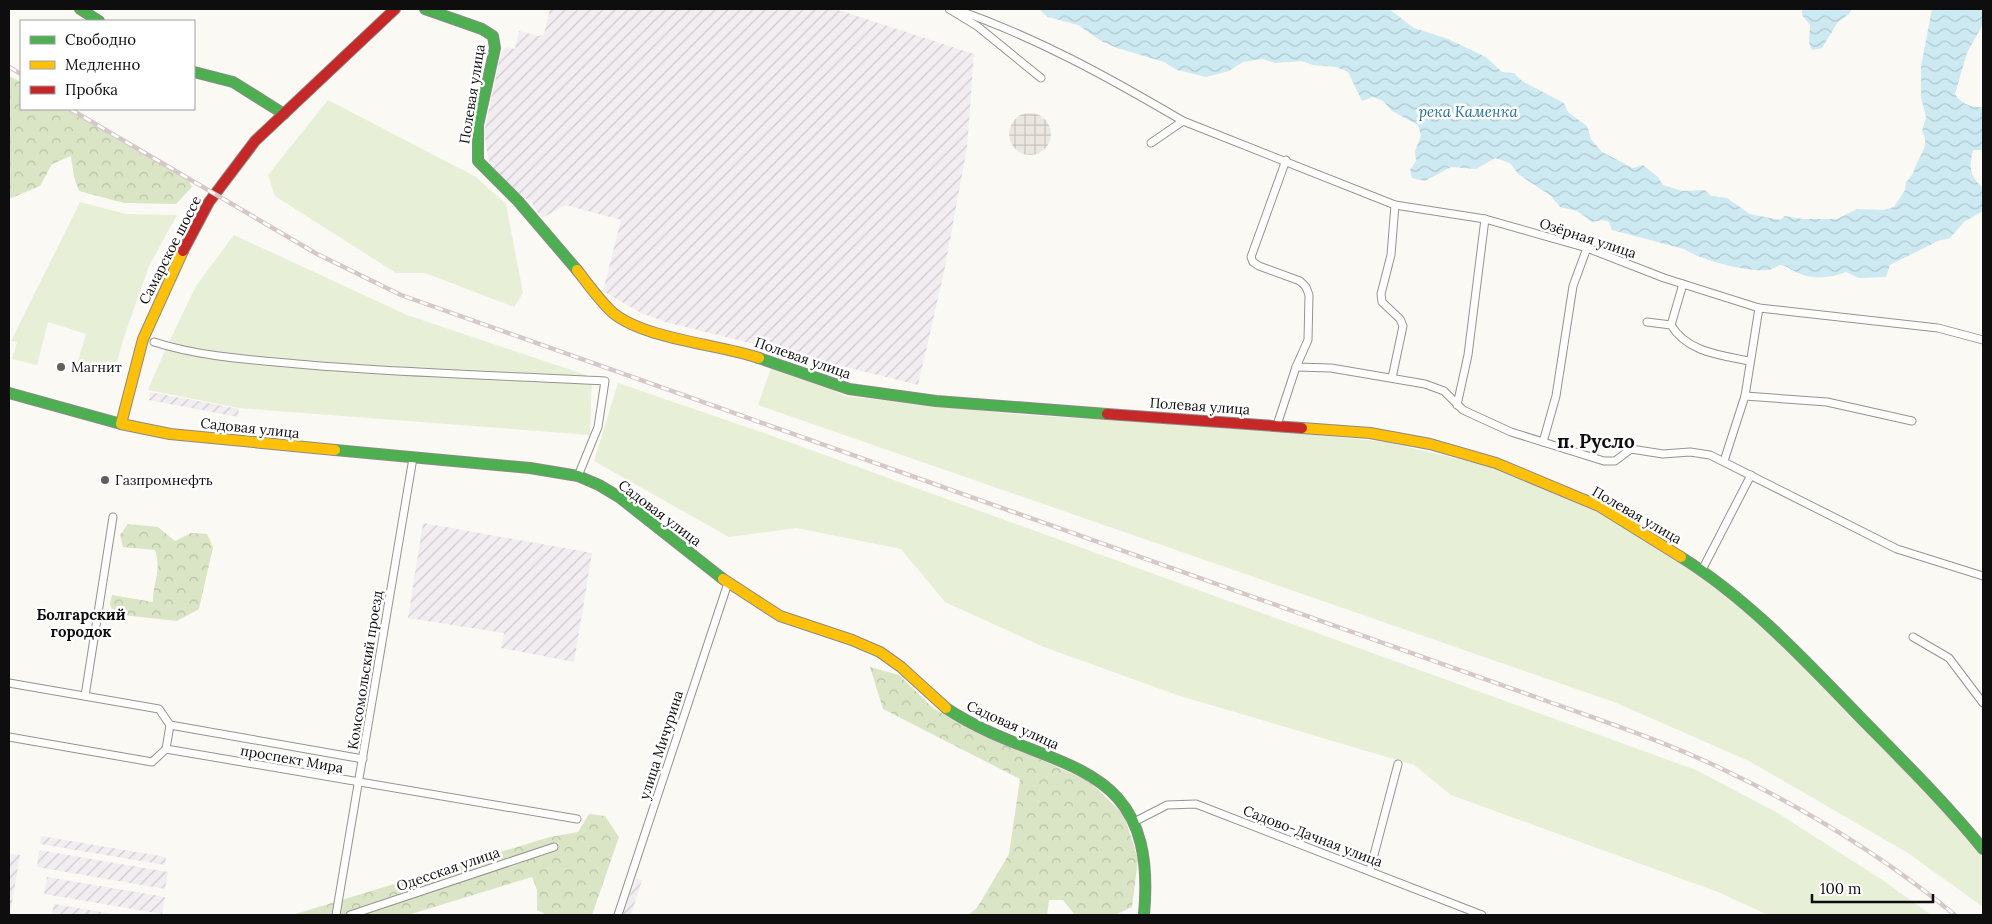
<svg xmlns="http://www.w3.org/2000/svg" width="1992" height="924" viewBox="0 0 1992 924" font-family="Lora,serif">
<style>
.industrial{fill:url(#industrial-furrows)}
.forest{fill:url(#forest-crowns)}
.garden{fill:#e7efd6}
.plaza{fill:url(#plaza-grid)}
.water{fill:url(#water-waves)}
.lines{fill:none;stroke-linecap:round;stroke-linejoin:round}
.street-casing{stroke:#959492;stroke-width:9}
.fast-casing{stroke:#8b8a88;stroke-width:12}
.slow-casing{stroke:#8b8a88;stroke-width:12}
.jam-casing{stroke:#8b8a88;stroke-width:12}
.street{stroke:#fefefd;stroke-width:7}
.fast{stroke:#4caf50;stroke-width:10}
.slow{stroke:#ffc107;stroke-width:10}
.jam{stroke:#c62828;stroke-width:10}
.rail-casing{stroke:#d6c7c9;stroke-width:4.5}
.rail{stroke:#fff;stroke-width:2.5;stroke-dasharray:8;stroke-linecap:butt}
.poi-dot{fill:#61605e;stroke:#fff;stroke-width:2}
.labels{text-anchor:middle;stroke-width:5;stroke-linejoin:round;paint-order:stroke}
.street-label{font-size:14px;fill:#0e0e0e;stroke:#fff}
.poi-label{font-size:14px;fill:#0e0e0e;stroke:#fff;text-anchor:start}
.water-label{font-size:15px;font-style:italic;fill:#217196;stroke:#fff}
.neighbourhood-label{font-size:15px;font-weight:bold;fill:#0e0e0e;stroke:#fff}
.district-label{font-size:19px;font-weight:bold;fill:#0e0e0e;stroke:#fff}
</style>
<defs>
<pattern id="industrial-furrows" width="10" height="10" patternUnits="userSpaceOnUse" patternTransform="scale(1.25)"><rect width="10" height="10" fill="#f2edf0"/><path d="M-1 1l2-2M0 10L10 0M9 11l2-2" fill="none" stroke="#cecacd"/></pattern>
<pattern id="forest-crowns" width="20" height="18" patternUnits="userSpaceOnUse" patternTransform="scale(1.25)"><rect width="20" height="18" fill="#d9e5c4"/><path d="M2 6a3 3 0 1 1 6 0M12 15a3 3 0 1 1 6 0" fill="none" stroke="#b9c3a7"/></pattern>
<pattern id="plaza-grid" width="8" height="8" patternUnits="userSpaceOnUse" patternTransform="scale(1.25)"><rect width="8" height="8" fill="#ebe7e0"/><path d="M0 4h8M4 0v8" fill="none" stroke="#c8c5bf"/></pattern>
<pattern id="water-waves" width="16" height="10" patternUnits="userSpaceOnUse" patternTransform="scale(1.25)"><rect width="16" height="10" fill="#cdeaf2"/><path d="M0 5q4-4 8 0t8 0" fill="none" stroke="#afc8ce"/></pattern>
</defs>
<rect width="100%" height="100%" fill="#fbf9f4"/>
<g class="industrial">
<polygon points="550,9 835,9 974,54 967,148 944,272 918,385 666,322 641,313 603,291 621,220 566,205 542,218 531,202 498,179 497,171 490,168 484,133 501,53 506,47 515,49 519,31 539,36 544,34"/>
<polygon points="150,392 239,409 238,417 149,400"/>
<polygon points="423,523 592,553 574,662 501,648 504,633 408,618"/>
<polygon points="41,836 166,857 165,865 40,844"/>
<polygon points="39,850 168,872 165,889 37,867"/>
<polygon points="11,854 20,855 10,914 9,866"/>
<polygon points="47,877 165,897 162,914 44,894"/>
<polygon points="636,878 642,880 631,915 623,915"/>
<polygon points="54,904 118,915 52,915"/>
</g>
<g class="forest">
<polygon points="9,76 21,82 21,109 67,109 188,179 192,187 176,204 124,203 79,191 74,177 71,156 52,164 40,186 9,199"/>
<path d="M128,524L158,527L175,541L191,533L207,534L213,547L199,609L177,621L114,614L110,604L112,595L153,602C153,580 162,573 155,550L123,547L120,535Z"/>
<polygon points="870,667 899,675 934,709 980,733 1089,781 1124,815 1138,859 1132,907 1115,915 1075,915 1063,900 1049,900 1047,915 968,915 977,908 1009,854 1020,779 883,709"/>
<polygon points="589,814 605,816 619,837 592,915 547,915 537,910 537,890 532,877 408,915 292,915 550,837 578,832"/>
</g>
<g class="garden">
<polygon points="328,100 476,177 506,204 523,293 514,307 425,273 396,273 275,196 268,175"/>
<polygon points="80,202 126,214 177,215 149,266 124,337 113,376 76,367 86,334 48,322 37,365 12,359 17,342 11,341"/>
<polygon points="234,235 407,315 592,377 590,435 239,408 148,390 166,348 196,286"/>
<polygon points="772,365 812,379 845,396 1013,414 1276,431 1386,442 1510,471 1599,511 1694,568 1783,641 1983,851 1983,907 1908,853 1749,761 1614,702 758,405"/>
<polygon points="618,383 764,433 1696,770 1776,812 1884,881 1931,915 1768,915 1718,892 1451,795 1414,765 1177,695 1044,647 945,602 901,549 797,528 729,537 594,461"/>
</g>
<circle class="plaza" cx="1030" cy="134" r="21"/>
<g class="water">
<path d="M1039,9H1389L1414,28L1448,39L1486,57L1502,72L1514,73L1522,81L1564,103L1568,112L1587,126L1591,139L1602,152L1633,168L1643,165L1658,177L1663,185L1682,191L1705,190L1711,196L1727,198L1750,214L1780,220L1785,216L1803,219H1837L1857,209L1883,210L1894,207L1905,190L1906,182C1916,172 1912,172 1918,161C1923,150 1929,144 1922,131L1926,117L1921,97V66L1932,9H1983V24L1967,53L1955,94C1961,104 1972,108 1983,107V150H1973C1969,168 1969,175 1983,188V211L1964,222L1950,238L1938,241L1890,265L1886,277L1859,278L1846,272C1831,278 1814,280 1798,273C1791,270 1788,266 1780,265C1777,266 1773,269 1769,270C1747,272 1702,261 1684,249L1612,230L1609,222L1602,220L1592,222L1577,211L1560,207L1551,196L1518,174L1510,163L1495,158L1476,169L1451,167L1425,181L1412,178L1410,170L1416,161L1415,151L1421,136L1418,125L1392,111L1383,101L1373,97L1362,101L1348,72L1336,67L1313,65L1302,61L1275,63L1262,59L1243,62L1229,71L1206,77L1177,70L1164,62L1117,48L1101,41L1078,25L1048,17Z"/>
<polygon points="1802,9 1852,9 1849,14 1838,22 1822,48 1812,50 1809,42 1810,25 1802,15"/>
</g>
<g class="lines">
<g class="street-casing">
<g id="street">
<polyline points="949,9 977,26 1041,78"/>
<path d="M955,9C1038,38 1108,77 1183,121"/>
<polyline points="1151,143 1183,121 1395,205 1485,219 1587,248 1664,278 1759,308 1938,328 1983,340"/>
<path d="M1647,322L1671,325C1687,352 1720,355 1749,361"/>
<polyline points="1671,325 1683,284"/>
<path d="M154,342C204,358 257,360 309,365C407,373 506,376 605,381L598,427L578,476"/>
<polyline points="1296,367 1331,368 1425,384 1444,391 1463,410 1511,432 1604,461 1615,461 1631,449 1663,454 1690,452 1710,455 1897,549 1983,576"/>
<polyline points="1392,378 1403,326 1400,319 1382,302 1381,294 1391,255 1395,205"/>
<polyline points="1745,396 1827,402 1912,421"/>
<polyline points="1457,405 1468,355 1485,219"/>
<polyline points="1277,425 1296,367 1308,340 1309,295 1306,287 1300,281 1259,266 1253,262 1251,257 1286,160"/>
<polyline points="1543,442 1556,396 1573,286 1587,248"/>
<polyline points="1724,461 1745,396 1759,308"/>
<polyline points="1702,570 1751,475"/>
<polyline points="1913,637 1949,658 1983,703"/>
<polyline points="9,683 159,709 170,725 363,759"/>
<polyline points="85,696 113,517"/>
<polyline points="9,737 152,762 166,749 577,819"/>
<polyline points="166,749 170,725"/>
<polyline points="1134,822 1167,805 1196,804 1482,915"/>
<polyline points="1370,870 1398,764"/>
<polyline points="336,915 413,458"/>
<polyline points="350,915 554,847"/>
<polyline points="618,915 728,583"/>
</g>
</g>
<g class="fast-casing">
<g id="fast">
<polyline points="80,9 99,21"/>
<polyline points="425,9 482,29 493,36 495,48 478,125 478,161 518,201 577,270"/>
<polyline points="194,72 233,82 284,114"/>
<polyline points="759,358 849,389 936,401 1107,414"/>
<polyline points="9,393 121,424"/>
<polyline points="335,450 530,468 578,476 599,485 619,497 723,579"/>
<path d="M1681,557C1748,599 1804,659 1859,716C1901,759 1945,802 1983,849"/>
<path d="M946,708C1047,775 1159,750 1144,915"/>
</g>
</g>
<g class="slow-casing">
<g id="slow">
<polyline points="183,251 143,339 121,424 170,434 335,450"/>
<path d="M577,270C588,284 599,300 612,312C643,339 718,344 759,358"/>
<polyline points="1302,428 1370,433 1430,444 1496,463 1599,506 1681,557"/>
<polyline points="723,579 780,616 852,640 880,652 901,667 946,708"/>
</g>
</g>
<g class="jam-casing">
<g id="jam">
<polyline points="183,251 209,202 255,141 395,9"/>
<polyline points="1107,414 1302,428"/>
</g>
</g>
<use href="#street" class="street"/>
<use href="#fast" class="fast"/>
<use href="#slow" class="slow"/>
<use href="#jam" class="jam"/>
<g class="rail-casing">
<g id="rail">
<polyline points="9,67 21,74"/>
<path d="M70,109L317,254L401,295L1541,699C1600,720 1661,740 1718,767C1803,807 1883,856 1955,915"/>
</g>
</g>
<use href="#rail" class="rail"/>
</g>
<g class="poi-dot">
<circle cx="61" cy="367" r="5"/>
<circle cx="105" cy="480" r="5"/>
</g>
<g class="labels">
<g class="street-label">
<text transform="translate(472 94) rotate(-81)" y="5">Полевая улица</text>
<text transform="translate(1588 238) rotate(18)" y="5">Озёрная улица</text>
<text transform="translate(170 250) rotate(-63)" y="5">Самарское шоссе</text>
<text transform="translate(803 358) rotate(19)" y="5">Полевая улица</text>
<text transform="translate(1200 406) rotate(4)" y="5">Полевая улица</text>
<text transform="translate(250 428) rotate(6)" y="5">Садовая улица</text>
<text transform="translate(660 513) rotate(37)" y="5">Садовая улица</text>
<text transform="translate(1637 515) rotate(30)" y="5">Полевая улица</text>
<text transform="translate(365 670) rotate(-81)" y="5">Комсомольский проезд</text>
<text transform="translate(1013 725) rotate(24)" y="5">Садовая улица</text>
<text transform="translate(661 745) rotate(-72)" y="5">улица Мичурина</text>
<text transform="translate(292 759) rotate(10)" y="5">проспект Мира</text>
<text transform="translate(1313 836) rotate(21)" y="5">Садово-Дачная улица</text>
<text transform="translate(448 869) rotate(-19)" y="5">Одесская улица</text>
</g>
<g class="poi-label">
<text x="71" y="372">Магнит</text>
<text x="115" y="485">Газпромнефть</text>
</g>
<g class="water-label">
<text x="1468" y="117">река Каменка</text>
</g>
<g class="neighbourhood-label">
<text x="81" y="620">Болгарский<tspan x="81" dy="17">городок</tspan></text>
</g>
<g class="district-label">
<text x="1596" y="448">п. Русло</text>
</g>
</g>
<rect width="1992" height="924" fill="none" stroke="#0e0e0e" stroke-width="20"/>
<rect x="20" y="20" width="175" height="90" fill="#ffffff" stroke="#9f9f9f"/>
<rect x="30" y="36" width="25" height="8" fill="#4caf50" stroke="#9f9f9f"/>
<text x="65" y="45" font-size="15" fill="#0e0e0e">Свободно</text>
<rect x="30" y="61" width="25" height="8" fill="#ffc107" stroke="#9f9f9f"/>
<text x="65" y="70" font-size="15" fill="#0e0e0e">Медленно</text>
<rect x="30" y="86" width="25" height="8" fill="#c62828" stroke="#9f9f9f"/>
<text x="65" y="95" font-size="15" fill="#0e0e0e">Пробка</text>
<path d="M1812 894v8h121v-8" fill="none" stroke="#0e0e0e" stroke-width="2.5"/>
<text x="1820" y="894" font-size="15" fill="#0e0e0e" stroke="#ffffff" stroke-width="4" paint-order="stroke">100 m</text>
</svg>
